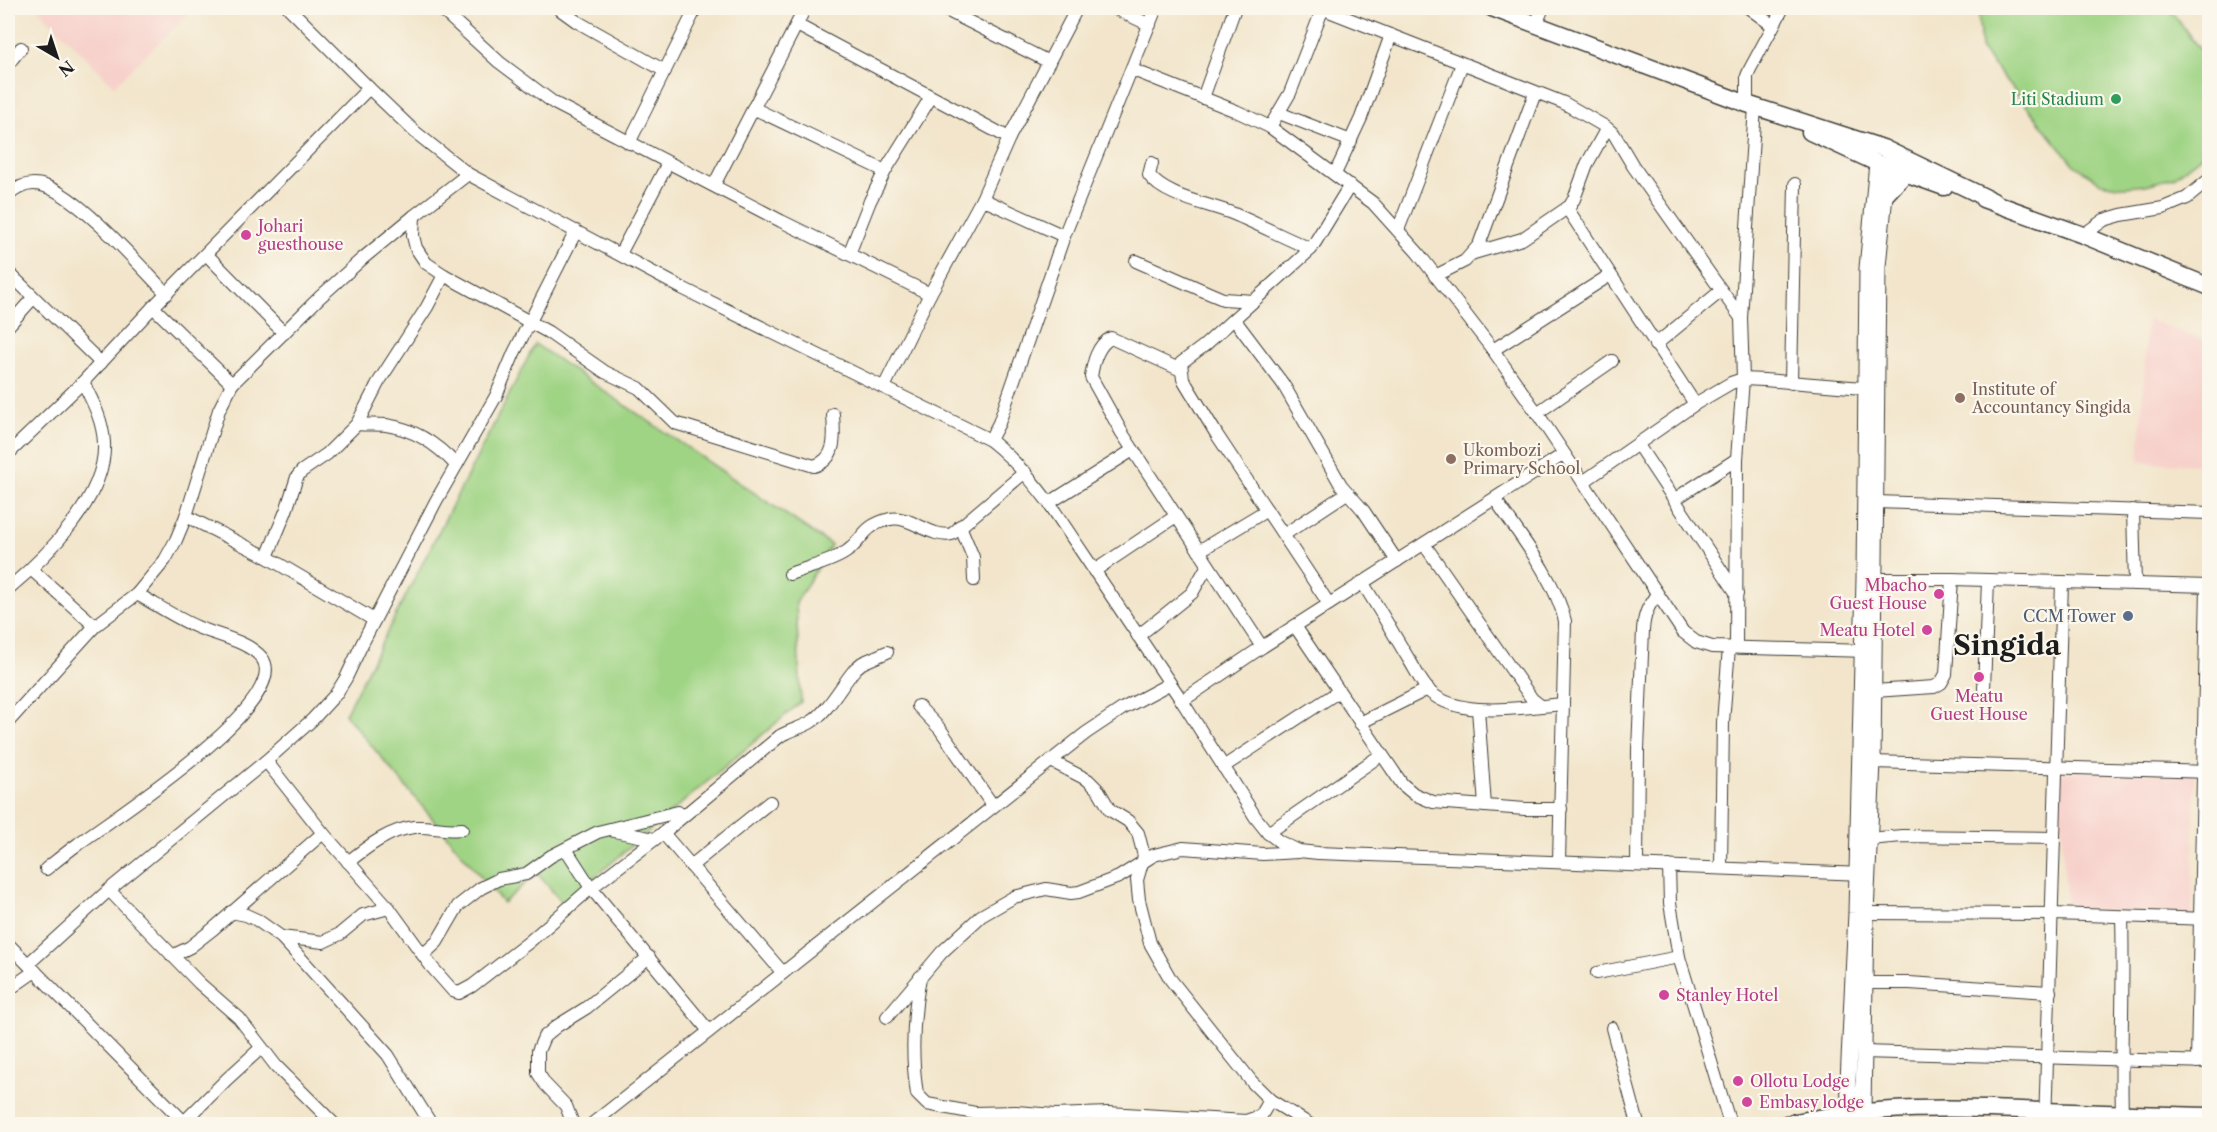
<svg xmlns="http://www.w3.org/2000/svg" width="2217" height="1132" viewBox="0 0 2217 1132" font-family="'Libre Caslon Text',serif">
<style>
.built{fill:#f7d0ca}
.green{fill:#a0d485;stroke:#5e7850;stroke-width:1.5}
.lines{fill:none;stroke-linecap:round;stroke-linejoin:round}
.minor-casing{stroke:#3c3a36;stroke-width:14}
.major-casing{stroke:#3c3a36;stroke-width:17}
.highway-casing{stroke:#3c3a36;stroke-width:19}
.minor{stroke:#fff;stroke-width:12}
.major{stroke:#fff;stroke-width:15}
.highway{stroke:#fff;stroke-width:16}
.leisure-dot{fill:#2e9e5b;stroke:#fbf7ec;stroke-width:2}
.hotel-dot{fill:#d1479c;stroke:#fbf7ec;stroke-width:2}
.education-dot{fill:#8d6e63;stroke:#fbf7ec;stroke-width:2}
.service-dot{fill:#5c6f8a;stroke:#fbf7ec;stroke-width:2}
.labels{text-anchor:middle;stroke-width:4.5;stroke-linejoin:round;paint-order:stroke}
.leisure-label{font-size:16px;fill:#27864d;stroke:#fbf7ec;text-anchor:end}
.hotel-label{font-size:16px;fill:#b23c85;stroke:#fbf7ec;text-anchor:start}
.education-label{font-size:16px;fill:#785e54;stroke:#fbf7ec;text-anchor:start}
.service-label{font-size:16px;fill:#4e5e75;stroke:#fbf7ec;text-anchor:end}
.town-label{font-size:28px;font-weight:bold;fill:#1c1c1c;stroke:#fbf7ec}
</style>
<rect width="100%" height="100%" fill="#fbf7ec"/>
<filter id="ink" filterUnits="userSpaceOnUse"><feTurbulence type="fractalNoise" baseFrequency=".0167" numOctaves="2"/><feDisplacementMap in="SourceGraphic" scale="12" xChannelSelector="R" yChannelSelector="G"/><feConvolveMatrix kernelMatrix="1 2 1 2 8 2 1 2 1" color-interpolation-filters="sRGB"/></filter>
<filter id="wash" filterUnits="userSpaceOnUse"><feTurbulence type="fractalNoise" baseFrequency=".008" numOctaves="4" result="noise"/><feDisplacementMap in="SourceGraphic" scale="24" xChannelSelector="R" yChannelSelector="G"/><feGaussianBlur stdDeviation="1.35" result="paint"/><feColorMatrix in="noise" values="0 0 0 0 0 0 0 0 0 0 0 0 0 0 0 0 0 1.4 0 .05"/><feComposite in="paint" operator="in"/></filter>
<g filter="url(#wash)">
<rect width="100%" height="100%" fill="#f2e5cb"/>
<g class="built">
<polygon points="37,8 194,8 114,86"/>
<polygon points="2147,319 2209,343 2209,465 2139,462"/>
<polygon points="2057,772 2195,773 2192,916 2067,908"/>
</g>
<g class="green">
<polygon points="1978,8 2169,8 2209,62 2209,137 2201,156 2174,177 2146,185 2125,187 2101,183 2073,164 1981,49"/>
<polygon points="535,344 831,545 796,603 801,702 563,904 537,873 503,903 345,714"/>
</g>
</g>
<g filter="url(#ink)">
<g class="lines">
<g class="minor-casing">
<g id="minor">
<path d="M289,8L369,88L415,132L468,174L682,288L990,440C1013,458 1031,479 1049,503L1182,701L1256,818L1268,833L1280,842L1299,851L1318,853L1864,874"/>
<polyline points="440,8 499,62 554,103 781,221 930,294"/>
<polyline points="558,8 576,21 665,71"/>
<polyline points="942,8 1049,62"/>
<polyline points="1114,8 1150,25"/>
<polyline points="1321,8 1564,103 1604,126 1614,134 1633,166 1741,318"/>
<polyline points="1749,8 1772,25"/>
<polyline points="1536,24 1543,8"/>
<polyline points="797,25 1009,138"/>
<polyline points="8,64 21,48"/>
<polyline points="1133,70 1236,111 1270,127 1373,203 1418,253 1493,350 1537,413 1683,632 1696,642 1712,647 1870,651"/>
<polyline points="1203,98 1235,8"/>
<polyline points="1747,104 1747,76 1750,69 1783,8"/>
<polyline points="753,108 885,171"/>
<polyline points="1279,113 1351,141"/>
<polyline points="1270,127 1290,93 1323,8"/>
<polyline points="629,143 696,8"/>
<path d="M1152,163L1149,175C1164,197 1210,204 1234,214C1260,225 1285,238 1311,249"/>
<polyline points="1335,174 1361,118 1391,35"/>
<polyline points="714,185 805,8"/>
<path d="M8,196C18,186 30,181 45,186C81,198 139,265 167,294"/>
<polyline points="982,199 1064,236"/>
<polyline points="1567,208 1695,404"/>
<path d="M414,216L413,236L416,248L426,263L444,275L548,332L605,372L639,388L675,423L814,466C838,459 834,434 833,414"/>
<polyline points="1398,230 1462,64"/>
<polyline points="2083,235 2104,220 2121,215 2163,208 2187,198 2210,179"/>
<polyline points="1474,253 1522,239 1570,206 1574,199 1587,164 1607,128"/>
<polyline points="206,254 284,333"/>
<polyline points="620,254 668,163"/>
<polyline points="849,254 870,201 885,171 931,97"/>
<polyline points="1136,261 1211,294 1223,299 1254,301"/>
<polyline points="8,272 101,363"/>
<polyline points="1435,276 1465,261 1479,245 1535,93"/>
<polyline points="153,307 232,384"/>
<polyline points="1234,319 1283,384 1341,485 1363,510 1397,561"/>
<polyline points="8,326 33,298"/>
<polyline points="1655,345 1721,291"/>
<polyline points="1493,350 1610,275"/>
<path d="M1181,370L1111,338C1097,345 1093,363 1091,377L1122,433L1262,647"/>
<polyline points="1791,383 1795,184"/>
<polyline points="884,387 930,294 982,199 1009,138 1077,8"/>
<polyline points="1537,413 1612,361"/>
<path d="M357,424C366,425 376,424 386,425C414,429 437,444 456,465"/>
<polyline points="990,440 999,423 1064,236 1156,8"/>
<polyline points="1638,445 1737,594"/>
<polyline points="8,454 83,382 153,307 369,88"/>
<polyline points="1583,482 1695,404 1731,383 1743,379 1764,380 1875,389"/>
<path d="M1495,499C1519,535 1555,578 1565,621L1559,861"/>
<polyline points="1675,499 1737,459"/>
<polyline points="1876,502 2210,513"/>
<polyline points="1049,503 1133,450"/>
<polyline points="2133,510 2135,584"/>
<polyline points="186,516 267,557 374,620"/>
<polyline points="960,526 973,557 974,580"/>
<polyline points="1285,534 1347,493"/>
<polyline points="1424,544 1532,699 1541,706"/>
<polyline points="1199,551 1267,510"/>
<polyline points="267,557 286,511 297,477 302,471 327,454 357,424 378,383 427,307 444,275"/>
<polyline points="31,569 95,626"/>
<polyline points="1094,571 1176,516"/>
<path d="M790,574C808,567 830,563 846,552C864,540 861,526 890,519C911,515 931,539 952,534L1025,472"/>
<polyline points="1875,579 1952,579 2210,586"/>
<path d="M1362,582C1378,607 1393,633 1408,658C1416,670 1423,688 1435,696C1467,718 1526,707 1563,704"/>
<path d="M8,589C46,557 107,497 104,443C103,421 93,402 83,382"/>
<polyline points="1329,604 1217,435 1183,379 1181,363 1205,345 1311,249 1350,185"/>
<polyline points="1295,626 1402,784 1414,794 1433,802 1525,809 1561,809"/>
<polyline points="1138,636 1192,593 1208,565"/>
<polyline points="1736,647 1737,459 1743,379 1741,318 1755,107"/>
<polyline points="1984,689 1988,580"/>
<polyline points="1874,691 1934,687 1941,683 1946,674 1952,579"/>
<polyline points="1182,701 1262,647 1564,454"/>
<polyline points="918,706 940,729 993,806"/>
<polyline points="1478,709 1485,806"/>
<polyline points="8,722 95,626 137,594 165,560 176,540 186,516 219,410 232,384 320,297 362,259 414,216 468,174"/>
<polyline points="1360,723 1428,689"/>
<path d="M266,761L323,833L389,908L431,966L453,991L459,993L472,986L529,942L591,888L663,833L780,736C790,730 801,728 811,722C827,713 842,684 856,668L862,663L887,652"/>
<polyline points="1051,761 1088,780 1099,791 1110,810 1128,821 1138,833 1144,856 1137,880 1139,900 1150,943 1171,980 1252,1082 1270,1100 1309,1124"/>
<polyline points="1873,762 2210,772"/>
<polyline points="1223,767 1338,692"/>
<polyline points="614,831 654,839"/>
<polyline points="663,833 783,973"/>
<polyline points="1268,833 1381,755"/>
<polyline points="1869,839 1902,836 2054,838"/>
<polyline points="566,849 591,888 709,1031"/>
<path d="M348,862C367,847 390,829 415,827C431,826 446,831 462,829"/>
<path d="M1637,865L1638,750L1643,630C1644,615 1648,606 1657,594"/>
<polyline points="691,866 770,802"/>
<polyline points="1669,866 1670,903 1679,957 1730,1124"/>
<polyline points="1721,868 1723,722 1729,648"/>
<path d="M46,869C56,861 67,852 78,844C108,821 295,702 262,658C248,641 216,635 197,627C176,618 157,605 137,594"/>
<polyline points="109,890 199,983 239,1018 276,1066 334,1124"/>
<polyline points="231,912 246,915 257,920 281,937 305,963 388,1055 431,1124"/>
<polyline points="1866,913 2052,914 2210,919"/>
<polyline points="281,937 323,942 340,934 363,915 389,908"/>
<polyline points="8,944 186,1124"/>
<polyline points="423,955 437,942 458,906 481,888 499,879 526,874 551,856 598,832 678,812"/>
<polyline points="172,956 190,947 213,929 323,833"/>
<polyline points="28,964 109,890 266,761 312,720 336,694 346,678 362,644 436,501 496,396 514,353 576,231"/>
<polyline points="1597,973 1679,957"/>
<path d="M920,977C913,1015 911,1056 917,1094L927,1104L975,1113L1016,1112L1055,1115L1108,1113L1246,1121L1261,1116L1270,1100"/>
<polyline points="1865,983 1909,983 2050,992"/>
<polyline points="8,990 35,971"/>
<polyline points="887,1017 942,952 981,916 1014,897 1046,889 1071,893 1079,892 1119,877 1154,855 1183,848 1263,854 1298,852"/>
<polyline points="1612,1028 1638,1124"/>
<polyline points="1863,1052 2210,1062"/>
<polyline points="2197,1062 2207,586"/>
<path d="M2122,1114C2120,1048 2124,983 2122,917"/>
<polyline points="182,1124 227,1079 261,1048"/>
<polyline points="573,1124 566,1106 545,1084 538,1073 538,1051 544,1037 557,1026 586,1008 649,957"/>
<polyline points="592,1124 1086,733 1122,709 1169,684"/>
<polyline points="1862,1124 1863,1112"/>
<polyline points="2045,1124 2062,582"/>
</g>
</g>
<g class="major-casing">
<g id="major">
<polyline points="1863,1112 1866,913 1873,762 1878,266 1885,195 1894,159"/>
<polyline points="1850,1113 1848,1081 1856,913 1864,579 1867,268 1877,163"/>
</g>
</g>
<g class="highway-casing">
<g id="highway">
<polyline points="1492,8 1747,104 1883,148 1993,201"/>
<polyline points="1810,132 1877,163 1944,187"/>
<polyline points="1885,195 1906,173"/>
<polyline points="1983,199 2083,235 2210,287"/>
<path d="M1786,1124C1873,1105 1957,1107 2045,1111C2100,1113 2155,1115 2210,1116"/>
</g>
</g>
<use href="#minor" class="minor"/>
<use href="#major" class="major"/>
<use href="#highway" class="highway"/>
</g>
</g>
<circle class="leisure-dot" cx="2116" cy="99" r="6"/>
<g class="hotel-dot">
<circle cx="246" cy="235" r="6"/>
<circle cx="1939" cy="594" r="6"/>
<circle cx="1927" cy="630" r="6"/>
<circle cx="1979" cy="677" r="6"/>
<circle cx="1664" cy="995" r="6"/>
<circle cx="1738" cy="1081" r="6"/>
<circle cx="1747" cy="1102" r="6"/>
</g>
<g class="education-dot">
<circle cx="1960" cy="398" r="6"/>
<circle cx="1451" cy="459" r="6"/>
</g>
<circle class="service-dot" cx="2128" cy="616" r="6"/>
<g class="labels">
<g class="leisure-label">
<text x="2104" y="105">Liti Stadium</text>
</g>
<g class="hotel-label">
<text x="258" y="232">Johari<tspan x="258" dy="18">guesthouse</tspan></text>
<text x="1927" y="591" text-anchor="end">Mbacho<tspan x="1927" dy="18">Guest House</tspan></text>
<text x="1915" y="636" text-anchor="end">Meatu Hotel</text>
<text x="1979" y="702" text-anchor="middle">Meatu<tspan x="1979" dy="18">Guest House</tspan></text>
<text x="1676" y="1001">Stanley Hotel</text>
<text x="1750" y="1087">Ollotu Lodge</text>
<text x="1759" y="1108">Embasy lodge</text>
</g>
<g class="education-label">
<text x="1972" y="395">Institute of<tspan x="1972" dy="18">Accountancy Singida</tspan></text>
<text x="1463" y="456">Ukombozi<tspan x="1463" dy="18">Primary School</tspan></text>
</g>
<g class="service-label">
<text x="2116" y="622">CCM Tower</text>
</g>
<g class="town-label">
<text x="2007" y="655">Singida</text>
</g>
</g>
<rect width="2217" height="1132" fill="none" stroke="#fbf7ec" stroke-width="30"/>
<g transform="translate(57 57) rotate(141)" stroke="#fbf7ec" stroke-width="4.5" paint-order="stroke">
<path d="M0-4.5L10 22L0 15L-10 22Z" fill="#1c1c1c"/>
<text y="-9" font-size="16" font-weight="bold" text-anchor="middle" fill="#1c1c1c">N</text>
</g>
</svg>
